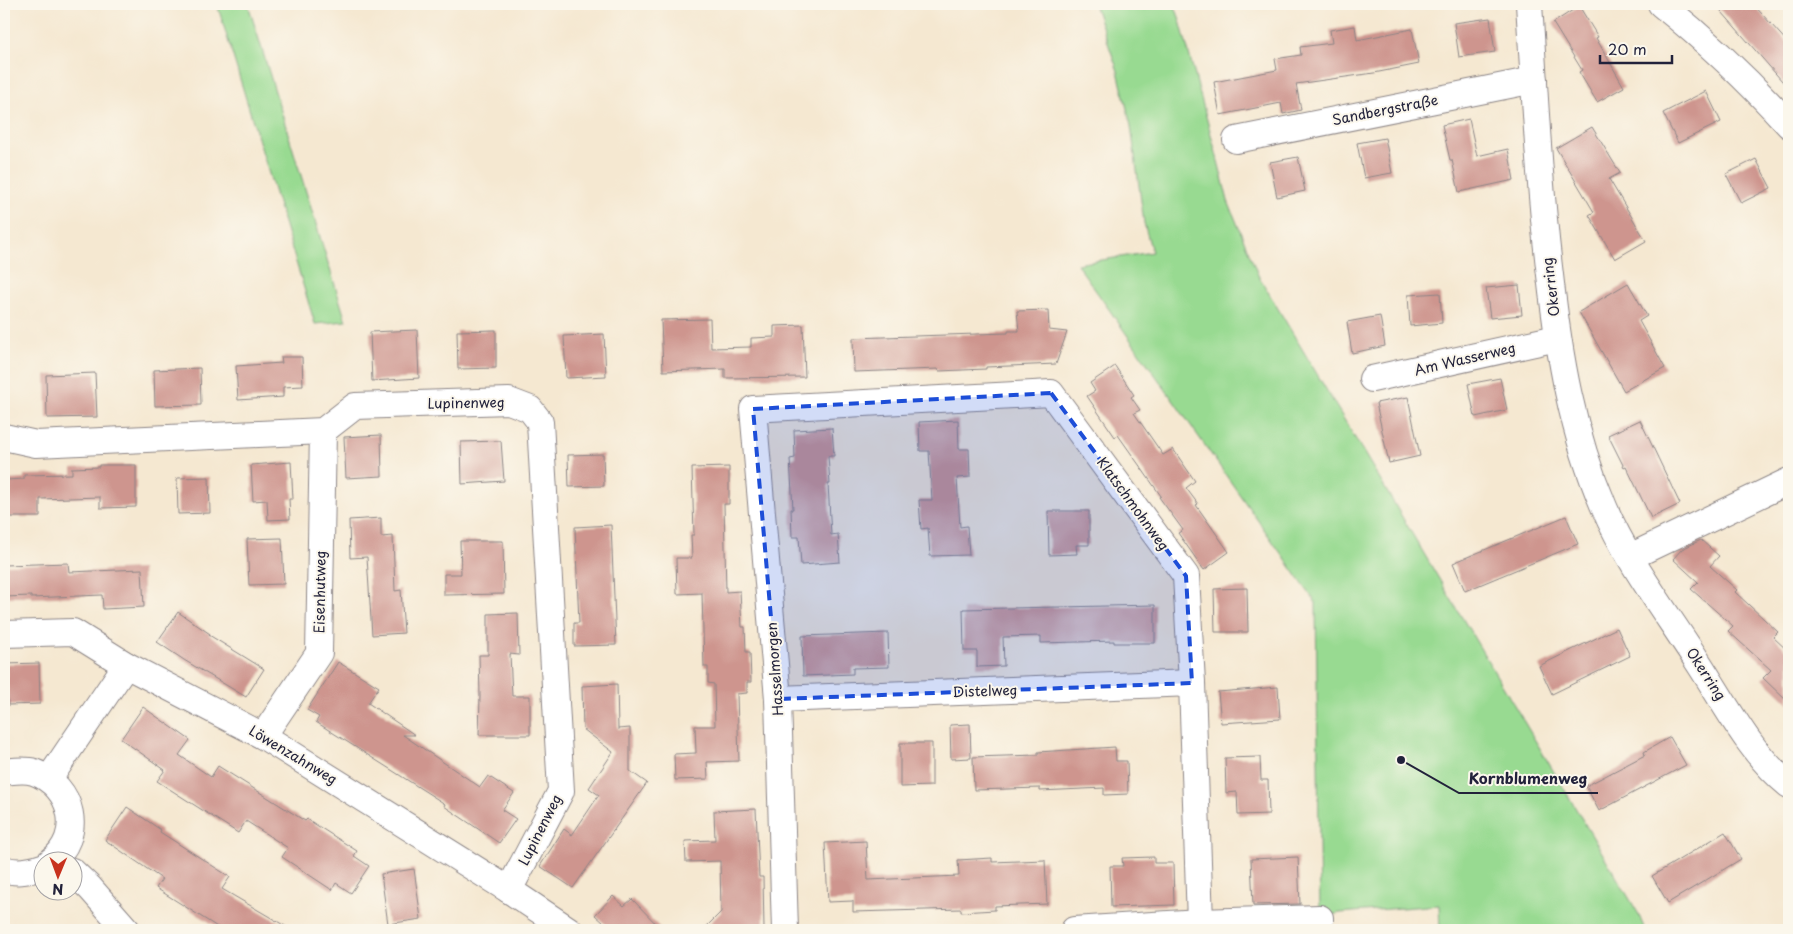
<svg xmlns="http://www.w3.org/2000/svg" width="1793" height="934" viewBox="0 0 1793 934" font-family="'Playpen Sans',sans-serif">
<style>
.green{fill:#98da91;stroke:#5d7e66}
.building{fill:#ce958e}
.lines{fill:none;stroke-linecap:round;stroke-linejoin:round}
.minor-casing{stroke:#8c8586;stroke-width:28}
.minor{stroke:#fff;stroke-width:26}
.marked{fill:#1d4ed8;fill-opacity:0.2;stroke:#1d4ed8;stroke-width:4;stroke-dasharray:10 6;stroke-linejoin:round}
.labels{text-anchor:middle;stroke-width:4;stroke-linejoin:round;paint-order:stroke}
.street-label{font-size:14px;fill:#22223b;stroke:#fbf7ec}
.leader{fill:none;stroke:#22223b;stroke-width:2}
.callout-dot{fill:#22223b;stroke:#fbf7ec;stroke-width:2}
.callout-label{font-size:15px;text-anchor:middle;font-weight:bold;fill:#22223b;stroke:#fbf7ec;stroke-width:4;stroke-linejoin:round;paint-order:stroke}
</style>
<rect width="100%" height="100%" fill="#fbf7ec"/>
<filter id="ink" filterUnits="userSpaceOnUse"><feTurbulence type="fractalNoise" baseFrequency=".02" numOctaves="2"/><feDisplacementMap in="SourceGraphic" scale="10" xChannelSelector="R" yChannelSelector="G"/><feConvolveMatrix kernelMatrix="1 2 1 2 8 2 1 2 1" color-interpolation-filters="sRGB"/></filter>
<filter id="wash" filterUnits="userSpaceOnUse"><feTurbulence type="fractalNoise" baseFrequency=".0096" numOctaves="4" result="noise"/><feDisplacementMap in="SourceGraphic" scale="20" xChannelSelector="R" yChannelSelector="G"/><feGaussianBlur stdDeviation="1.12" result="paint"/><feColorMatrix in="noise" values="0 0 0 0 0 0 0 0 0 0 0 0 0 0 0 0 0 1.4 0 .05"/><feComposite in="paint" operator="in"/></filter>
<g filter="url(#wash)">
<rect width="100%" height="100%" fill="#f5e8d1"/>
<g class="green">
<polygon points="217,4 248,4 346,321 315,324"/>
<polygon points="1094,4 1174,4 1179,17 1216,153 1228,201 1258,275 1638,913 1645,930 1440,930 1439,905 1340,913 1320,918 1316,603 1077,264 1152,252 1144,223 1131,126 1118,71"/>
</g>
<g id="blocks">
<g class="building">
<polygon points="1715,4 1753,4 1789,44 1789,89"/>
<polygon points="1579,6 1598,37 1596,38 1624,87 1597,102 1579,72 1582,70 1553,23"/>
<polygon points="1490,18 1495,52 1459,57 1454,23"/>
<polygon points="1355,26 1357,40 1412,29 1419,64 1374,73 1296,84 1301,110 1283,114 1281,103 1220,115 1214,82 1277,70 1275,59 1301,55 1300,47 1332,43 1330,30"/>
<polygon points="1706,91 1721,122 1678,143 1663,113"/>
<polygon points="1469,119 1477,156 1508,149 1514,180 1459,192 1452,160 1450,160 1442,125"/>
<polygon points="1592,127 1620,173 1609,179 1646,241 1615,259 1589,215 1594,212 1556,148"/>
<polygon points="1385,138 1392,173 1364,178 1357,143"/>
<polygon points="1298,157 1305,191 1277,197 1270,162"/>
<polygon points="1756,159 1771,188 1741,203 1726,174"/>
<polygon points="1628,283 1647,316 1639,321 1665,368 1624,391 1579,312"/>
<polygon points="1519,285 1522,315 1490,318 1486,288"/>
<polygon points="1440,293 1442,323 1410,326 1408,295"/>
<polygon points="1048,310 1049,330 1067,332 1056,364 986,367 986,369 939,371 938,369 854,372 853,338 1008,333 1008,331 1019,331 1017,311"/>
<polygon points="1380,316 1385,346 1352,353 1347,322"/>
<polygon points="710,319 711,348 751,347 751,338 774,337 774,326 803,325 805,377 725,378 725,369 663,371 661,320"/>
<polygon points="417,330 419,378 372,381 370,332"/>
<polygon points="496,330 496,368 458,369 457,331"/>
<polygon points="604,334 606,376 566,378 564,336"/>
<polygon points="281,357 302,357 303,386 283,387 283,397 238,400 236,366 282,363"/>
<polygon points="1115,366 1134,395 1131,397 1140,410 1134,413 1163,455 1173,449 1195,481 1186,488 1198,504 1196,505 1229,552 1204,570 1178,533 1183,530 1159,497 1161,496 1118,435 1115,437 1087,396 1095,391 1090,383"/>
<polygon points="200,368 201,405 155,406 154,370"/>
<polygon points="95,373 97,417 47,418 46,375"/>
<polygon points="1500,378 1507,410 1475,417 1468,384"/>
<polygon points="1408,397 1420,456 1389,463 1376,403"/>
<polygon points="958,420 959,449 969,449 970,477 957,478 960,527 967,526 969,555 930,556 928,528 921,529 919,500 932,500 929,451 920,451 919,422"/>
<polygon points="1640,420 1680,504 1651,518 1626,466 1624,467 1608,435"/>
<polygon points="832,428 834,456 828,456 830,484 828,484 831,535 838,534 840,562 801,565 799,537 792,537 791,509 793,509 790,459 795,458 794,430"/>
<polygon points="381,435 382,476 346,478 344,437"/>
<polygon points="501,441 504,481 462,484 461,442"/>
<polygon points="603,454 604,486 569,487 568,455"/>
<polygon points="291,462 293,499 289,499 290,519 268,520 267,500 253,501 251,465"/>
<polygon points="99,465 136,465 136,507 100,508 100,497 40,499 40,517 7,517 7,480 24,479 24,475 72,474 72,468 99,467"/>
<polygon points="729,467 729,504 724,504 726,592 740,591 742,627 745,627 746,652 750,652 751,682 747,682 747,693 737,694 739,761 707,762 708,779 675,780 674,754 696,753 695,726 715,726 714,684 708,683 708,667 704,667 702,593 677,594 676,558 692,558 691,535 694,535 692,468"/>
<polygon points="209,477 210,513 178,514 177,478"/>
<polygon points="1048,511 1089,511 1089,545 1076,545 1077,554 1049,555"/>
<polygon points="1566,516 1578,544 1465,591 1453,563"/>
<polygon points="381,518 381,537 393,536 395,591 401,590 404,633 372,635 367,557 350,558 349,520"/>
<polygon points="611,525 616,645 574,646 574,623 579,623 575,527"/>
<polygon points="282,538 284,584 249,585 247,539"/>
<polygon points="1701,540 1719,556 1710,566 1737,590 1735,592 1778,632 1773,637 1788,651 1789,650 1789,703 1763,678 1771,670 1728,631 1733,626 1691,589 1698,582 1673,559 1682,549"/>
<polygon points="460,541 503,541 504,594 444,595 444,574 461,574"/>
<polygon points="68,563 69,572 142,569 144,607 103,609 102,595 31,598 31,596 4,597 4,565"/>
<polygon points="1247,588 1248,632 1215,632 1214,589"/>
<polygon points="1155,605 1155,643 1114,643 1114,641 1041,643 1041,636 1003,637 1004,666 977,667 977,651 964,651 963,609"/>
<polygon points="178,612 210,634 209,635 264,669 246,697 184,660 157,642"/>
<polygon points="518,613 519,655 510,654 512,696 530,696 530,735 479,735 480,696 479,655 488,655 488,614"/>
<polygon points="1617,628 1630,656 1552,694 1539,666"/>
<polygon points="888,633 889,667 853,668 853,674 803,676 802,636"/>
<polygon points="338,662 379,687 368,703 415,735 403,735 480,787 488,776 514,793 502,810 516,819 499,843 444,806 445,804 316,722 319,717 307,710"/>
<polygon points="39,663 40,704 8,705 6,664"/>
<polygon points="617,684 618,729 630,728 630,771 647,783 573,888 540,866 564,829 572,835 599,795 589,788 613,752 583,729 582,686"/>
<polygon points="1278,687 1280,719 1221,723 1218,692"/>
<polygon points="143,707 190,740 179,755 211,777 218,766 305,821 307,819 357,851 354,856 369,866 351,893 336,883 332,890 282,857 288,848 246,821 238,833 157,781 165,770 121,739"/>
<polygon points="970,724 971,758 951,759 950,725"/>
<polygon points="1670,737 1686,765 1599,811 1586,786 1645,755 1644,752"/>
<polygon points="900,743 932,743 932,786 900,787"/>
<polygon points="1115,747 1116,761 1127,761 1128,794 1104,795 1104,788 1040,791 1040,788 974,790 973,757 1038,755 1038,752"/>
<polygon points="1260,757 1261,780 1268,780 1269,814 1238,815 1237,792 1226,793 1225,758"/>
<polygon points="127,807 161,830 160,832 230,877 222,889 292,930 222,930 156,888 162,879 105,840"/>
<polygon points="756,809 759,877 763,877 764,930 703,930 721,912 720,861 686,862 685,841 715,840 714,811"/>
<polygon points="1725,832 1741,859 1668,903 1652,876"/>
<polygon points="866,841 868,880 959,876 958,860 992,858 992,862 1045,860 1047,904 995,906 995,910 961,912 961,909 853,912 853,901 828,902 825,843"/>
<polygon points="1154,857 1154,863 1173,863 1174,905 1111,907 1110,866 1123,866 1122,858"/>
<polygon points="1298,857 1300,904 1253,905 1251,859"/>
<polygon points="414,869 421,919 388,924 381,874"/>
<polygon points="613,896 624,906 632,899 662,930 612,930 595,915"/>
</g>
</g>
</g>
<g filter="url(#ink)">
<use href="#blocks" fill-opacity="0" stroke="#8c8586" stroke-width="1"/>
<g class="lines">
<g class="minor-casing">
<g id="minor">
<path d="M1529,4C1535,94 1539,185 1550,275C1559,355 1572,433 1604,507C1626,559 1665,611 1696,659C1724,701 1750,754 1789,785"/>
<path d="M1661,4C1707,41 1749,81 1789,125"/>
<polyline points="1236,140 1534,80"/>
<polyline points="1372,379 1557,338"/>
<polyline points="4,437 36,444 323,431 355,406 509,401 530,409 540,422 561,791 509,890"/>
<polyline points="1630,557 1789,481"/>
<polyline points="4,634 73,632 126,665"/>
<polyline points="778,699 1192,683"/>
<polyline points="263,736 319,653 323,431"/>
<path d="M4,772C14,771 24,769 34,772C73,786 85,836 50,862"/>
<polyline points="49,779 126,665 263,736 509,890 569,930"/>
<path d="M4,869C17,874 30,871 42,867"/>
<polyline points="72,871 90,888 127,930"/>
<polyline points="785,930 778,699 753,409 1051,393 1186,576 1192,683 1200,922"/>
<polyline points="1074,930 1200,922 1320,918 1320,930"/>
</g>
</g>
<use href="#minor" class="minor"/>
</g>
</g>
<path class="marked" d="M1051,393L1186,576L1192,683L778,699L753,409Z"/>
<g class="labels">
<g class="street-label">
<text transform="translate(1385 110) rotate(-11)" y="5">Sandbergstraße</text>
<text transform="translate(1551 287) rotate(-97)" y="5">Okerring</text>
<text transform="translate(1465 359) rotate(-13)" y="5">Am Wasserweg</text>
<text transform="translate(466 403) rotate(-1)" y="5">Lupinenweg</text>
<text transform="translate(1133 504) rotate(54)" y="5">Klatschmohnweg</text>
<text transform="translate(320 592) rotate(-89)" y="5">Eisenhutweg</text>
<text transform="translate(775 669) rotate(-94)" y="5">Hasselmorgen</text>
<text transform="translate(1706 674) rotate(57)" y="5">Okerring</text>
<text transform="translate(985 691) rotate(-2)" y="5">Distelweg</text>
<text transform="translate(293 755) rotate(31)" y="5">Löwenzahnweg</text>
<text transform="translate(540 830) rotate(-63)" y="5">Lupinenweg</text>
</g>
</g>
<path class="leader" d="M1401 760L1459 793H1598"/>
<circle class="callout-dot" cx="1401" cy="760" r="5"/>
<g class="callout-label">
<text x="1528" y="784">Kornblumenweg</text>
</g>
<rect width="1793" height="934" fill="none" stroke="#fbf7ec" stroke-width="20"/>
<g transform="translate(58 876) rotate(181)"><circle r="24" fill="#fbf7ec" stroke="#a4a2a5"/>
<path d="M0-4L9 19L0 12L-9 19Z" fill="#c8321e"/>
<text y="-8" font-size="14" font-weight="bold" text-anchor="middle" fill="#22223b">N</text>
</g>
<path d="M1600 55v8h72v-8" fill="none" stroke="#22223b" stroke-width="2.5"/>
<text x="1608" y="55" font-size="15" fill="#22223b" stroke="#fbf7ec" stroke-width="4" paint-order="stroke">20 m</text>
</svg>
